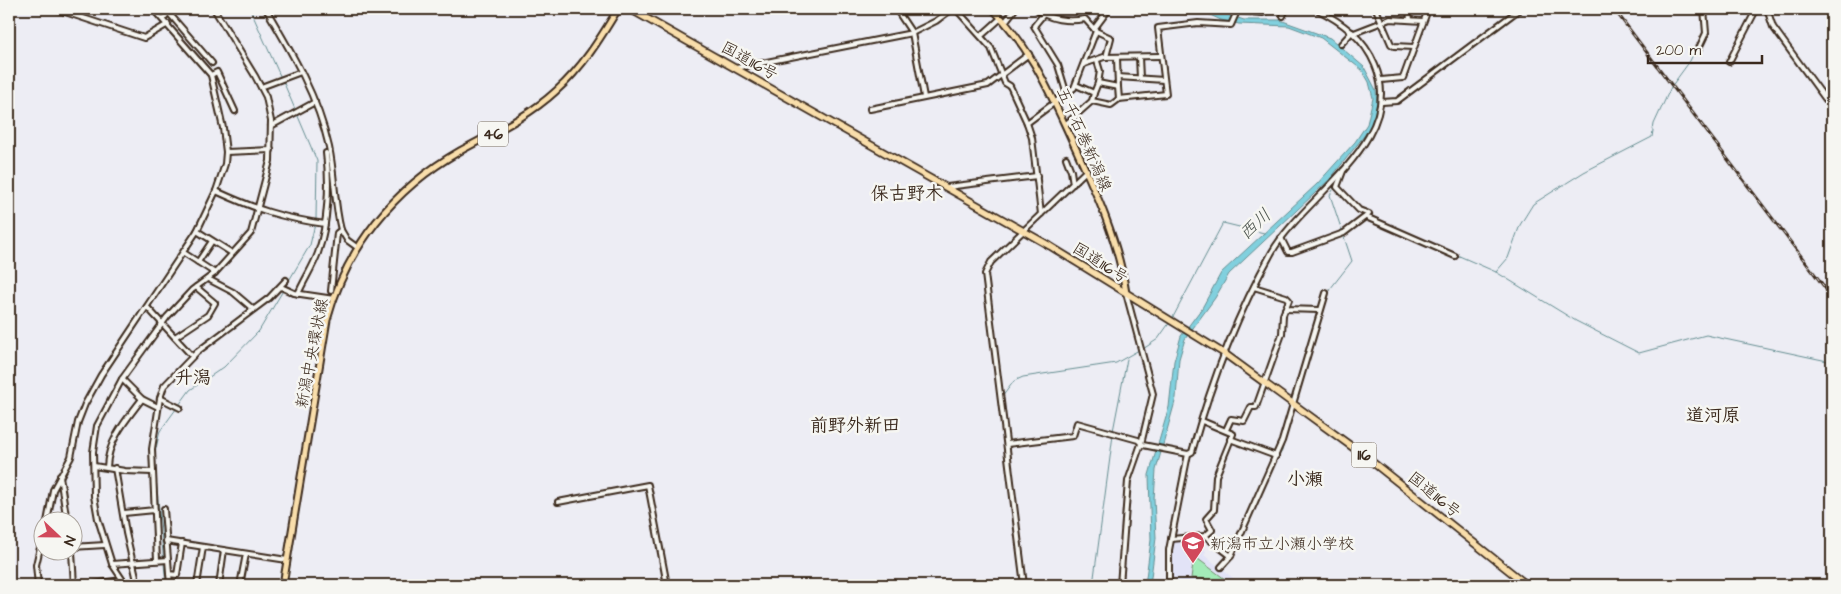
<svg xmlns="http://www.w3.org/2000/svg" width="1841" height="594" viewBox="0 0 1841 594" font-family="'Architects Daughter','Klee One',sans-serif">
<style>
.built{fill:#e2e3f7}
.green{fill:#a3ebb8;stroke:#6f8a6b}
.water{fill:#81d0de;stroke:#658e91}
.lines{fill:none;stroke-linecap:round;stroke-linejoin:round}
.stream{stroke:#658e91;stroke-width:1}
.minor-casing{stroke:#3b2a1e;stroke-width:8}
.major-casing{stroke:#3b2a1e;stroke-width:9}
.highway-casing{stroke:#3b2a1e;stroke-width:9}
.minor{stroke:#f6f6f2;stroke-width:4}
.major{stroke:#f9deab;stroke-width:5}
.highway{stroke:#f9deab;stroke-width:5.5}
.rail-casing{stroke:#3b2a1e;stroke-width:3}
.rail{stroke:#f6f6f2;stroke-width:1;stroke-dasharray:4;stroke-linecap:butt}
.labels{text-anchor:middle;stroke-width:5;stroke-linejoin:round;paint-order:stroke}
.shield{fill:#f6f6f2;stroke:#73675e;stroke-width:1}
.shield-label{font-size:15px;font-weight:bold;fill:#3b2a1e}
.street-label{font-size:16px;fill:#3b2a1e;stroke:#f6f6f2}
.poi-label{font-size:16px;fill:#3b2a1e;stroke:#f6f6f2;text-anchor:start}
.neighbourhood-label{font-size:18px;font-weight:bold;fill:#3b2a1e;stroke:#f6f6f2}
.water-label{font-size:18px;font-style:italic;fill:#4c544e;stroke:#f6f6f2}
</style>
<rect width="100%" height="100%" fill="#ededf4"/>
<filter id="ink" filterUnits="userSpaceOnUse"><feTurbulence type="fractalNoise" baseFrequency=".02" numOctaves="2"/><feDisplacementMap in="SourceGraphic" scale="10" xChannelSelector="R" yChannelSelector="G"/><feConvolveMatrix kernelMatrix="1 2 1 2 8 2 1 2 1" color-interpolation-filters="sRGB"/></filter>
<g filter="url(#ink)">
<polygon class="built" points="1201,538 1203,548 1206,551 1204,555 1242,585 1173,585 1171,554 1174,541"/>
<polygon class="green" points="1194,556 1233,585 1203,585 1203,579 1191,578"/>
<polygon class="water" points="1197,9 1211,9 1244,20 1280,20 1330,38 1364,67 1376,90 1377,107 1373,122 1364,136 1330,179 1229,274 1215,298 1185,339 1179,359 1176,398 1156,470 1154,499 1156,538 1150,585 1145,585 1151,540 1149,475 1169,407 1174,361 1181,336 1202,308 1221,273 1317,184 1355,142 1367,124 1373,98 1369,82 1362,70 1321,38 1289,26 1239,24 1221,20"/>
<g class="lines">
<g class="stream">
<polyline points="250,9 281,78"/>
<polyline points="283,81 317,161 316,220"/>
<polyline points="1331,186 1357,211"/>
<polyline points="1372,218 1496,272 1576,321 1639,353 1706,335 1832,362"/>
<polyline points="1496,272 1508,258 1520,225 1533,204 1584,172 1652,137 1654,124 1671,87 1690,61 1703,33 1703,15"/>
<polyline points="1327,293 1352,261 1330,195 1333,190"/>
<polyline points="1172,319 1223,223 1264,233"/>
<polyline points="1143,349 1158,339 1170,322"/>
<polyline points="1002,397 1014,381 1023,377 1116,363 1139,350"/>
<polyline points="1000,400 1014,518"/>
<polyline points="1113,431 1127,359"/>
<polyline points="1273,466 1282,451 1293,409"/>
<polyline points="166,585 154,457 160,431 190,390 224,367 259,331 310,245 315,224"/>
<polyline points="1093,585 1113,435"/>
</g>
<g class="minor-casing">
<g id="minor">
<polyline points="56,9 144,38 168,24"/>
<path d="M266,9C292,53 318,97 329,147C335,175 334,203 341,230L347,240L358,248"/>
<polyline points="896,9 912,33 924,97"/>
<polyline points="956,9 991,48 1005,83 1010,86 1027,123 1032,138 1041,214"/>
<path d="M1036,9C1049,20 1068,22 1085,19L1096,31L1111,38L1106,57"/>
<polyline points="1376,9 1391,44 1394,46 1414,47"/>
<polyline points="1409,9 1410,20"/>
<polyline points="1767,9 1773,27 1832,108"/>
<polyline points="1237,11 1263,13 1269,9"/>
<polyline points="168,12 212,63"/>
<polyline points="1043,15 1034,26 1058,65 1067,95"/>
<polyline points="1283,16 1286,9"/>
<polyline points="163,19 171,9"/>
<polyline points="1005,22 1015,9"/>
<polyline points="1094,29 1109,9"/>
<polyline points="1354,33 1390,19 1423,21"/>
<polyline points="981,36 1001,18"/>
<polyline points="1341,44 1352,32"/>
<polyline points="1698,50 1706,33 1704,9"/>
<polyline points="1139,57 1140,78"/>
<polyline points="1097,61 1100,71 1098,83"/>
<polyline points="1729,62 1756,10"/>
<polyline points="1084,64 1104,57 1160,56"/>
<polyline points="736,68 912,33 936,21 952,9"/>
<polyline points="211,75 217,72 235,111"/>
<polyline points="1118,77 1164,80"/>
<polyline points="1381,80 1403,78 1426,15 1425,9"/>
<polyline points="1076,85 1094,93 1092,101"/>
<polyline points="261,87 301,72"/>
<polyline points="1118,87 1119,99"/>
<polyline points="1094,93 1098,83 1118,87 1117,58"/>
<polyline points="1382,102 1397,101 1520,9"/>
<polyline points="870,109 988,85 1029,54"/>
<polyline points="1027,123 1074,88 1096,31"/>
<polyline points="1065,125 1092,101 1111,105 1119,99 1166,94 1158,28 1198,23 1231,25 1238,9"/>
<polyline points="271,126 315,102"/>
<polyline points="226,152 271,150"/>
<polyline points="1066,158 1071,171 1073,184"/>
<polyline points="947,187 1037,176"/>
<path d="M216,191C255,209 282,218 325,224"/>
<polyline points="1366,217 1455,256"/>
<polyline points="197,231 232,253"/>
<polyline points="1281,238 1288,252 1292,252 1344,233 1369,214 1359,210 1337,187 1343,171"/>
<polyline points="184,253 215,273"/>
<polyline points="198,262 212,241"/>
<polyline points="208,279 233,292 253,309"/>
<polyline points="281,287 294,293 334,299"/>
<polyline points="331,291 337,233 341,230"/>
<path d="M298,294C304,280 313,267 318,253C328,224 330,183 326,153"/>
<polyline points="147,307 192,356"/>
<polyline points="1285,309 1320,310"/>
<polyline points="175,337 208,315 215,303 196,287"/>
<polyline points="122,379 142,399 158,407"/>
<polyline points="160,398 180,408"/>
<polyline points="1226,430 1231,419 1244,421 1251,407 1256,407 1282,334 1283,315 1289,300 1286,297 1254,287"/>
<polyline points="1230,439 1276,456"/>
<polyline points="1007,444 1073,436 1077,423 1138,440 1143,445 1188,454"/>
<polyline points="94,466 125,471 152,472"/>
<path d="M107,467C108,440 127,419 142,399"/>
<polyline points="115,468 126,533 138,585"/>
<polyline points="60,476 67,522"/>
<polyline points="558,502 648,485 667,585"/>
<polyline points="164,509 170,585"/>
<polyline points="124,513 155,510"/>
<polyline points="47,522 53,490 71,457 78,422 85,404 101,375 197,231 216,191 225,164 226,152 223,128 211,75 153,9"/>
<polyline points="1205,536 1231,556"/>
<polyline points="1171,539 1205,536 1212,530 1206,519 1214,510 1216,476 1233,434 1202,421"/>
<polyline points="166,541 287,560"/>
<polyline points="72,547 105,545"/>
<polyline points="72,552 74,585"/>
<polyline points="157,560 152,449 160,398 164,386 197,352 269,298 286,280"/>
<polyline points="112,564 168,560"/>
<polyline points="1221,567 1231,556 1282,441 1326,293"/>
<polyline points="169,574 177,575 182,543"/>
<polyline points="38,585 36,565 42,539"/>
<polyline points="86,585 122,580"/>
<polyline points="126,585 112,564 98,519 94,496 93,452 97,426 122,379 167,317 192,290 215,273 251,233 270,161 271,121 266,97 255,76 214,9"/>
<polyline points="197,585 203,547"/>
<polyline points="219,585 224,550"/>
<polyline points="240,585 246,554"/>
<polyline points="1024,585 985,274 991,262 1087,170"/>
<polyline points="1120,585 1128,481 1141,444 1153,394 1126,293"/>
<path d="M1169,585V550L1188,454L1192,452C1211,383 1237,314 1272,252C1304,196 1407,140 1375,65C1364,38 1342,22 1316,9"/>
</g>
</g>
<g class="major-casing">
<g id="major">
<path d="M993,9C1028,46 1044,80 1065,125C1090,180 1117,233 1126,293"/>
<path d="M283,585L327,320C347,247 393,189 460,151C493,133 528,117 556,91C582,68 600,39 618,9"/>
</g>
</g>
<g class="highway-casing">
<polyline id="highway" points="630,9 1050,246 1225,354 1366,457 1527,585"/>
</g>
<use href="#minor" class="minor"/>
<use href="#major" class="major"/>
<use href="#highway" class="highway"/>
<g class="rail-casing">
<polyline id="rail" points="1614,9 1832,297"/>
</g>
<use href="#rail" class="rail"/>
</g>
</g>
<defs>
<g id="school-pin" transform="scale(1.25)"><path d="M0 17L-7.5 6A9.5 9.5 0 1 1 7.5 6Z" fill="#d1495b" stroke="#f6f6f2"/><path d="M0-5L7-2L0 1L-7-2ZM-4 1L0 2.5L4 1V4Q0 6-4 4Z" fill="#fff"/></g>
</defs>
<g fill-rule="evenodd">
<use href="#school-pin" x="1193" y="543"/>
</g>
<g class="labels">
<g class="shield">
<rect x="478" y="121.5" width="30" height="25" rx="4"/>
<rect x="1351.5" y="442.5" width="25" height="25" rx="4"/>
</g>
<g class="shield-label">
<text x="493" y="139">46</text>
<text x="1364" y="460">116</text>
</g>
<g class="street-label">
<text transform="translate(750 60) rotate(29)" y="6">国道116号</text>
<text transform="translate(1085 139) rotate(66)" y="6">五千石巻新潟線</text>
<text transform="translate(1101 262) rotate(32)" y="6">国道116号</text>
<text transform="translate(311 353) rotate(-79)" y="6">新潟中央環状線</text>
<text transform="translate(1435 494) rotate(39)" y="6">国道116号</text>
</g>
<g class="poi-label">
<text x="1210" y="549">新潟市立小瀬小学校</text>
</g>
<g class="neighbourhood-label">
<text x="907" y="199">保古野木</text>
<text x="193" y="383">升潟</text>
<text x="1713" y="421">道河原</text>
<text x="855" y="431">前野外新田</text>
<text x="1305" y="485">小瀬</text>
</g>
<g class="water-label">
<text transform="translate(1255 224) rotate(-43)" y="6">西川</text>
</g>
</g>
<rect width="1841" height="594" fill="none" stroke="#f6f6f2" stroke-width="30"/>
<rect x="15" y="15" width="1811" height="564" fill="none" stroke="#3b2a1e" stroke-width="2" filter="url(#ink)"/>
<g transform="translate(58 536) rotate(112)"><circle r="24" fill="#f6f6f2" stroke="#aba49d"/>
<path d="M0-4L9 19L0 12L-9 19Z" fill="#d1495b"/>
<text y="-8" font-size="14" font-weight="bold" text-anchor="middle" fill="#3b2a1e">N</text>
</g>
<path d="M1648 55v8h114v-8" fill="none" stroke="#3b2a1e" stroke-width="2.5"/>
<text x="1656" y="55" font-size="15" fill="#3b2a1e" stroke="#f6f6f2" stroke-width="4" paint-order="stroke">200 m</text>
</svg>
